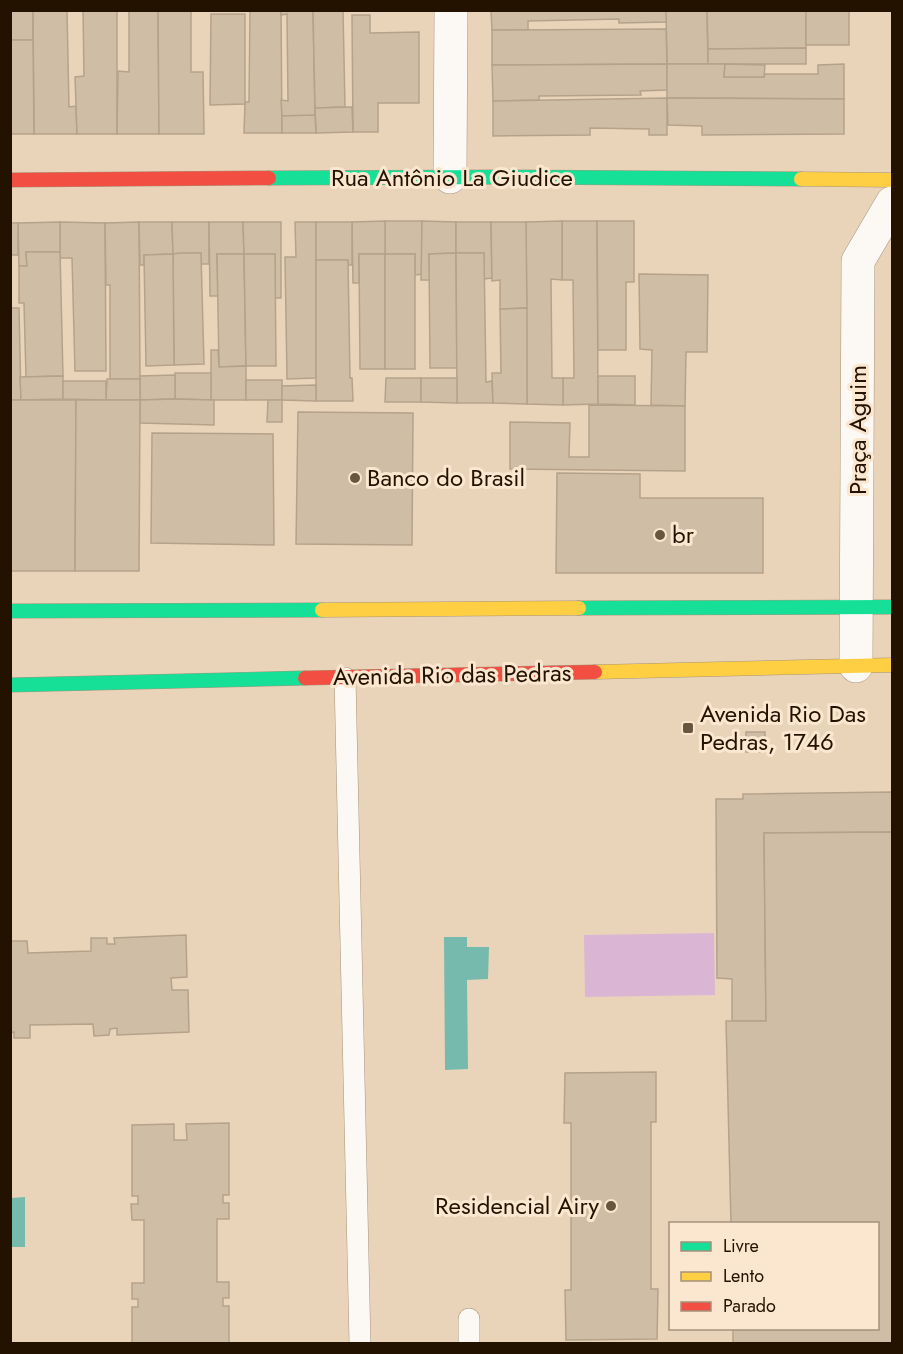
<svg xmlns="http://www.w3.org/2000/svg" width="903" height="1354" viewBox="0 0 903 1354" font-family="Jost,sans-serif">
<style>
.green{fill:#dab6d4}
.water{fill:#76baae}
.building{fill:#d0bda5;stroke:#b5a28a;stroke-width:1.5}
.lines{fill:none;stroke-linecap:round;stroke-linejoin:round}
.lane-casing{stroke:#a6947b;stroke-width:22}
.street-casing{stroke:#a6947b;stroke-width:34}
.fast-casing{stroke:#a6947b;stroke-width:15}
.slow-casing{stroke:#a6947b;stroke-width:15}
.jam-casing{stroke:#a6947b;stroke-width:15}
.lane{stroke:#fcf9f4;stroke-width:21}
.street{stroke:#fcf9f4;stroke-width:33}
.fast{stroke:#16e098;stroke-width:14}
.slow{stroke:#ffcf43;stroke-width:14}
.jam{stroke:#f24e42;stroke-width:14}
.poi-dot{fill:#695641;stroke:#fbe6cf;stroke-width:2}
.labels{text-anchor:middle;stroke-width:6;stroke-linejoin:round;paint-order:stroke}
.street-label{font-size:24px;fill:#241200;stroke:#fbe6cf}
.poi-label{font-size:24px;fill:#241200;stroke:#fbe6cf;text-anchor:start}
</style>
<rect width="100%" height="100%" fill="#ead4b9"/>
<polygon class="green" points="714,933 715,995 585,997 584,935"/>
<g class="water">
<polygon points="444,937 467,937 467,947 489,947 488,979 467,980 468,1069 445,1070"/>
<polygon points="25,1197 25,1247 11,1247 11,1198"/>
</g>
<g class="building">
<rect x="10" y="10" width="23" height="30"/>
<polygon points="33,10 67,10 69,107 76,106 77,134 34,134"/>
<polygon points="83,10 117,10 117,134 77,134 75,77 84,76"/>
<polygon points="129,10 158,10 159,134 117,134 118,71 129,72"/>
<polygon points="158,10 191,10 191,72 203,72 204,134 159,134"/>
<polygon points="250,10 281,10 282,133 244,133 245,102 249,102"/>
<polygon points="281,10 313,10 315,116 282,116 281,100 288,101 287,14 281,15"/>
<polygon points="313,10 343,10 345,107 315,108"/>
<polygon points="491,10 666,10 667,22 619,23 619,19 528,21 528,30 492,30"/>
<polygon points="666,10 707,10 708,64 667,64"/>
<polygon points="707,10 806,10 806,48 708,49"/>
<rect x="806" y="10" width="43" height="35"/>
<polygon points="211,14 245,14 245,104 210,105"/>
<polygon points="352,15 370,15 370,33 419,32 419,103 378,103 378,132 353,132"/>
<polygon points="666,29 667,64 492,65 492,30"/>
<polygon points="10,40 33,40 34,134 10,134"/>
<polygon points="806,48 806,64 708,64 708,49"/>
<polygon points="667,64 667,90 640,91 641,95 539,96 539,100 493,101 492,65"/>
<polygon points="667,64 725,64 724,77 764,77 765,74 818,74 818,65 844,64 844,99 667,98"/>
<polygon points="725,64 765,65 764,77 724,77"/>
<polygon points="667,98 667,135 649,135 649,129 590,128 590,135 493,136 493,101"/>
<polygon points="667,98 844,99 844,134 702,135 702,126 668,125"/>
<polygon points="352,107 353,132 316,133 315,108"/>
<polygon points="313,115 315,116 316,133 282,133 282,116"/>
<polygon points="385,221 422,221 422,274 415,275 415,254 385,254"/>
<polygon points="385,221 385,254 359,254 359,283 353,283 352,222"/>
<polygon points="422,221 456,222 456,253 429,254 430,280 421,280"/>
<polygon points="562,221 597,221 598,404 563,405 563,378 574,378 573,280 562,280"/>
<polygon points="562,221 562,280 551,279 552,378 563,378 563,405 527,404 526,222"/>
<polygon points="597,221 634,221 634,282 626,282 626,350 598,350"/>
<polygon points="60,222 105,223 106,371 75,371 72,258 60,258"/>
<polygon points="60,222 60,252 26,252 27,266 19,266 18,223"/>
<polygon points="139,222 140,379 110,379 110,285 106,285 105,223"/>
<polygon points="139,222 172,222 173,254 144,255 144,265 140,265"/>
<polygon points="172,222 209,222 209,264 201,264 201,253 173,254"/>
<polygon points="209,222 243,222 244,254 217,254 218,296 210,296"/>
<polygon points="243,222 281,222 281,298 275,298 275,254 244,254"/>
<polygon points="295,222 316,222 316,378 287,379 285,257 296,257"/>
<polygon points="316,222 352,222 352,265 348,265 348,260 316,260"/>
<polygon points="456,222 491,222 492,278 484,279 484,253 456,253"/>
<polygon points="491,222 526,222 527,308 500,309 500,280 492,281"/>
<rect x="10" y="223" width="8" height="32"/>
<polygon points="26,252 60,252 63,376 26,377 24,303 19,303 19,266 27,266"/>
<polygon points="180,253 201,253 204,364 174,365 173,254"/>
<polygon points="456,253 457,368 430,368 429,254"/>
<polygon points="456,253 484,253 486,382 492,381 493,403 457,403"/>
<polygon points="173,254 174,365 146,366 144,255"/>
<polygon points="217,254 244,254 246,366 219,367"/>
<polygon points="244,254 275,254 276,366 246,366"/>
<polygon points="359,254 385,254 385,369 360,369"/>
<rect x="385" y="254" width="30" height="115"/>
<polygon points="316,260 348,260 350,378 352,378 353,401 316,401"/>
<polygon points="639,274 708,275 707,352 686,352 685,406 651,405 652,350 640,349"/>
<polygon points="10,308 19,308 21,400 10,400"/>
<polygon points="527,308 527,404 493,403 492,373 501,373 500,309"/>
<polygon points="211,350 218,350 219,367 246,366 246,400 211,400"/>
<polygon points="175,373 211,373 211,400 175,399"/>
<polygon points="175,375 175,399 140,400 140,376"/>
<polygon points="63,376 63,399 21,400 20,377"/>
<polygon points="598,376 635,376 635,405 598,404"/>
<polygon points="386,378 421,378 421,402 385,402"/>
<polygon points="421,378 457,378 457,403 421,402"/>
<polygon points="107,379 140,379 140,400 106,400"/>
<rect x="246" y="380" width="36" height="20"/>
<polygon points="63,381 106,381 106,400 63,399"/>
<polygon points="316,385 316,401 282,400 282,386"/>
<polygon points="175,399 214,400 214,425 140,423 140,400"/>
<polygon points="10,400 76,400 75,571 10,571"/>
<polygon points="76,400 140,400 139,571 75,571"/>
<polygon points="268,400 282,400 282,422 267,422"/>
<polygon points="589,405 685,406 685,471 510,469 510,422 570,423 569,457 589,457"/>
<polygon points="298,412 413,413 412,545 296,544"/>
<polygon points="152,433 273,434 274,545 151,543"/>
<polygon points="557,473 640,474 640,498 763,498 763,573 556,573"/>
<rect x="746" y="732" width="19" height="20"/>
<polygon points="892,792 892,832 764,833 766,1021 732,1021 732,979 717,978 716,799 743,799 743,794"/>
<polygon points="892,832 892,1344 733,1344 733,1328 878,1328 878,1224 731,1224 726,1021 766,1021 764,833"/>
<polygon points="186,935 187,977 171,978 172,990 188,990 189,1032 117,1035 117,1028 110,1029 109,1035 94,1036 93,1024 30,1025 30,1038 14,1038 14,1032 10,1033 11,941 27,941 28,953 91,951 91,938 107,938 107,944 115,944 114,938"/>
<polygon points="656,1072 656,1122 651,1122 651,1289 658,1289 657,1339 566,1340 565,1290 571,1290 571,1123 564,1123 565,1073"/>
<polygon points="229,1123 229,1195 223,1195 223,1203 229,1203 229,1219 217,1219 217,1282 229,1282 229,1298 223,1298 223,1306 229,1306 229,1344 132,1344 132,1307 138,1307 138,1299 132,1299 132,1283 144,1283 144,1220 132,1220 131,1204 138,1204 138,1196 132,1196 132,1125 174,1124 174,1140 187,1140 186,1124"/>
</g>
<g class="lines">
<g class="lane-casing">
<g id="lane">
<polyline points="345,678 360,1344"/>
<polyline points="469,1319 469,1344"/>
</g>
</g>
<g class="street-casing">
<g id="street">
<polyline points="450,177 451,10"/>
<polyline points="856,666 858,261 892,203"/>
</g>
</g>
<g class="fast-casing">
<g id="fast">
<polyline points="269,178 505,177 801,179"/>
<polyline points="579,608 892,607"/>
<polyline points="10,611 322,610"/>
<polyline points="10,685 305,678"/>
</g>
</g>
<g class="slow-casing">
<g id="slow">
<polyline points="801,179 892,180"/>
<polyline points="322,610 579,608"/>
<polyline points="595,672 892,665"/>
</g>
</g>
<g class="jam-casing">
<g id="jam">
<polyline points="10,180 269,178"/>
<polyline points="305,678 595,672"/>
</g>
</g>
<use href="#lane" class="lane"/>
<use href="#street" class="street"/>
<use href="#fast" class="fast"/>
<use href="#slow" class="slow"/>
<use href="#jam" class="jam"/>
</g>
<g class="poi-dot">
<circle cx="355" cy="478" r="6"/>
<circle cx="660" cy="535" r="6"/>
<rect x="682" y="722" width="12" height="12" rx="3"/>
<circle cx="611" cy="1206" r="6"/>
</g>
<g class="labels">
<g class="street-label">
<text x="452" y="186">Rua Antônio La Giudice</text>
<text transform="translate(858 430) rotate(-90)" y="8">Praça Aguim</text>
<text transform="translate(452 675) rotate(-1)" y="8">Avenida Rio das Pedras</text>
</g>
<g class="poi-label">
<text x="367" y="486">Banco do Brasil</text>
<text x="672" y="543">br</text>
<text x="700" y="722">Avenida Rio Das<tspan x="700" dy="28">Pedras, 1746</tspan></text>
<text x="599" y="1214" text-anchor="end">Residencial Airy</text>
</g>
</g>
<rect width="903" height="1354" fill="none" stroke="#241200" stroke-width="24"/>
<rect x="669" y="1222" width="210" height="108" fill="#fbe6cf" stroke="#a5917c" stroke-width="1.5"/>
<rect x="681" y="1242" width="30" height="9" fill="#16e098" stroke="#a5917c" stroke-width="1.5"/>
<text x="723" y="1252" font-size="18" fill="#241200">Livre</text>
<rect x="681" y="1272" width="30" height="9" fill="#ffcf43" stroke="#a5917c" stroke-width="1.5"/>
<text x="723" y="1282" font-size="18" fill="#241200">Lento</text>
<rect x="681" y="1302" width="30" height="9" fill="#f24e42" stroke="#a5917c" stroke-width="1.5"/>
<text x="723" y="1312" font-size="18" fill="#241200">Parado</text>
</svg>
